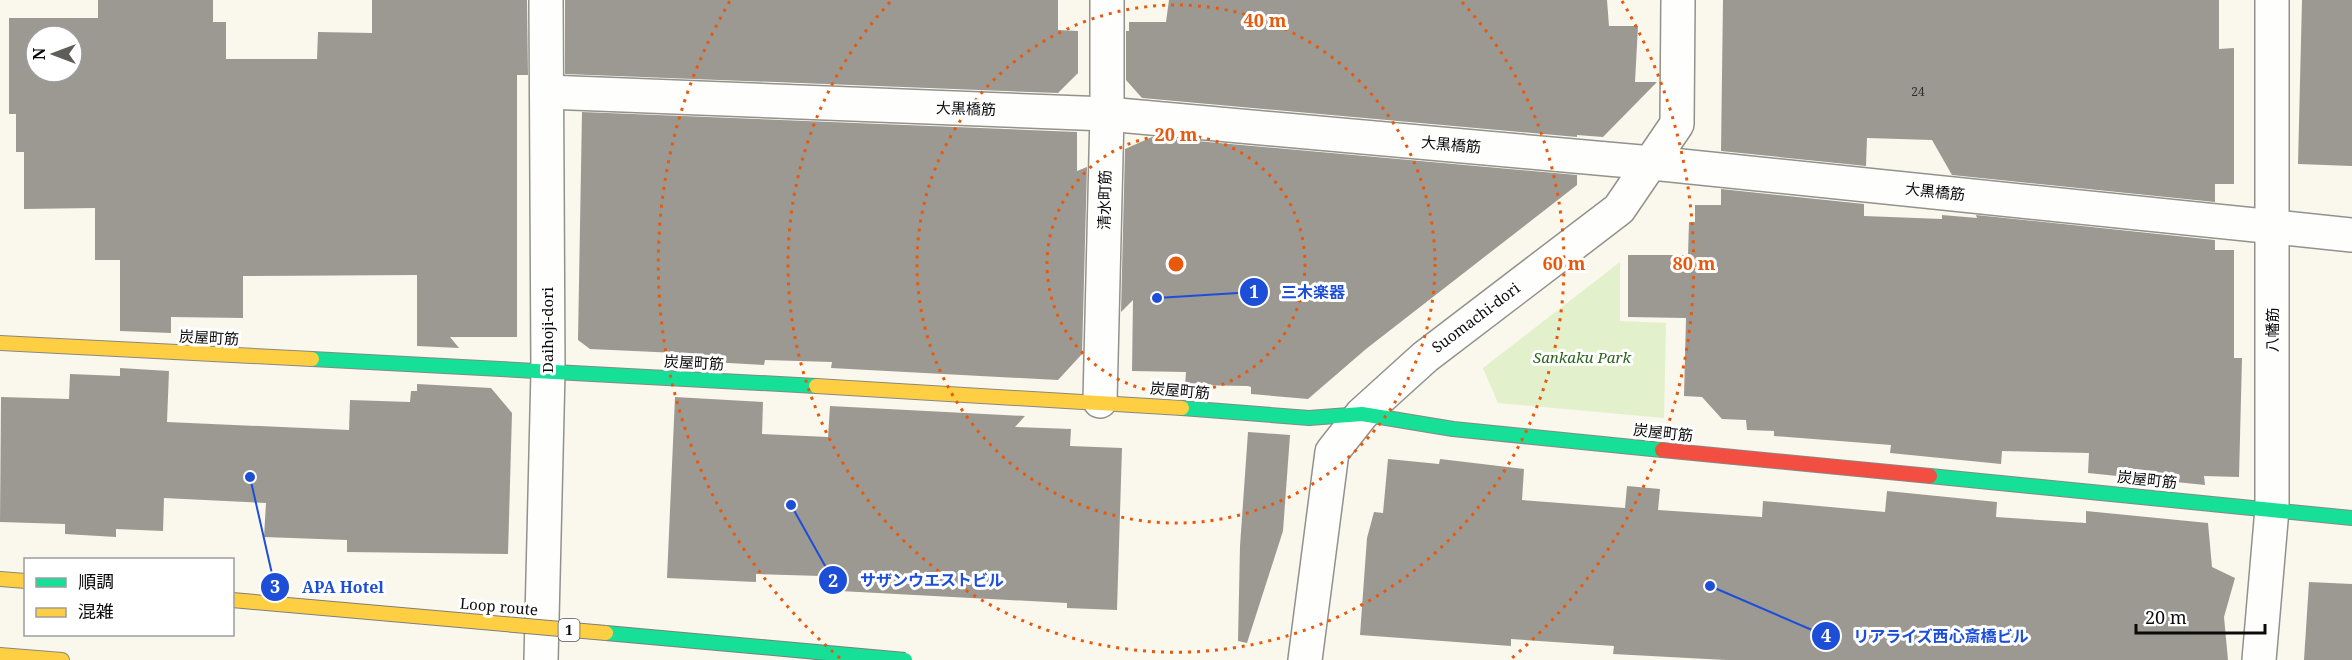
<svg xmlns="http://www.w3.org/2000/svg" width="2352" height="660" viewBox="0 0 2352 660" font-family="'Noto Serif','Noto Sans JP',serif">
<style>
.green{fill:#e2f0cb}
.building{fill:#9c9993;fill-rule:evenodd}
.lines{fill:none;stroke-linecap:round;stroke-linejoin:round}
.street-casing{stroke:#92918c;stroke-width:36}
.fast-casing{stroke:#898783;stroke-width:16}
.slow-casing{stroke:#898783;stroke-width:16}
.jam-casing{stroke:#898783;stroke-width:16}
.street{stroke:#fefefc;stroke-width:33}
.fast{stroke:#16e098;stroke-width:14}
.slow{stroke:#ffcf43;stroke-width:14}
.jam{stroke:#f24e42;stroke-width:14}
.fast-bridge-casing{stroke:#7f7e7a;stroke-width:16;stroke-linecap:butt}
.slow-bridge-casing{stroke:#7f7e7a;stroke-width:16;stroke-linecap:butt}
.fast-bridge{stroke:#16e098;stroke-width:14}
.slow-bridge{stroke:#ffcf43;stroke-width:14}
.ring{fill:none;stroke:#e8590c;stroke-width:3;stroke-dasharray:3 6}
.labels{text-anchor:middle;stroke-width:6;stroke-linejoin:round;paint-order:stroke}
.number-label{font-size:12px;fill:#2e2e2c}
.shield{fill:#fff;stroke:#545454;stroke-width:1.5}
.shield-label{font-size:14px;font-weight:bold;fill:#0a0a0a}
.street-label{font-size:15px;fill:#0a0a0a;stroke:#fff}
.park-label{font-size:15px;font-style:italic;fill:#2a6419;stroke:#fff}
.centre{fill:#e8590c;stroke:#fff;stroke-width:3}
.ring-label{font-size:18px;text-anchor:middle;font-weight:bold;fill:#e8590c;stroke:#fff;stroke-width:6;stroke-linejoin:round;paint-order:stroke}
.leader{fill:none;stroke:#1d4ed8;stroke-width:2}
.callout-dot{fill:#1d4ed8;stroke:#fff;stroke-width:2}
.mark-label{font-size:18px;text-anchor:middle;font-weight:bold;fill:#fff}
.callout-label{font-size:16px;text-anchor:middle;font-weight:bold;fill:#1d4ed8;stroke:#fff;stroke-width:6;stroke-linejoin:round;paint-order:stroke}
</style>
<rect width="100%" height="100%" fill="#faf7ed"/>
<polygon class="green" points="1620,262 1620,321 1666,323 1664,418 1498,403 1483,368"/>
<g class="building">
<path d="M98,0H213V22H226V59H317L318,32L372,33V0H527L528,75H517V337H450L459,348L417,346V275L243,276V318L171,317V333L120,331V260H95V208L24,209V152H16V114H9V18H98ZM36,36H72V72H36Z"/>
<polygon points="565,0 1058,0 1058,30 1078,31 1078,73 1058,93 565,74"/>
<polygon points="1169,0 1607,0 1609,26 1638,26 1635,82 1657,82 1603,137 1577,135 1577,137 1142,98 1126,80 1126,31 1129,31 1129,22 1166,22"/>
<polygon points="1723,0 2219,0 2219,49 2234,48 2234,184 2215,184 2215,202 1952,175 1932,140 1867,138 1866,166 1721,151"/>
<polygon points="2302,0 2352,0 2352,166 2298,164"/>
<polygon points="582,112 1077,132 1077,171 1087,167 1082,354 1058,380 831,368 832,362 765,360 764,365 676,360 677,353 590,349 578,340"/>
<polygon points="1152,137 1577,175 1577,185 1366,349 1308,399 1251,394 1251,387 1248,386 1185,385 1186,372 1132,371 1133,300 1121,312 1125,149"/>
<polygon points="1721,189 1864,204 1864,216 1942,219 1942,215 1977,218 1976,215 2215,240 2215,250 2234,250 2234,358 2242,358 2239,477 2204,476 2205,485 2088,473 2089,453 2002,451 2001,464 1890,453 1891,445 1774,436 1774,431 1747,430 1746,420 1722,419 1702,397 1684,396 1686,318 1628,317 1628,255 1688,255 1689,222 1695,222 1695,205 1721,205"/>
<polygon points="120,368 169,371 167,422 349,430 350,400 410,402 411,391 417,391 417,384 491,388 512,413 508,554 347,552 347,540 264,537 266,503 164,498 163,531 116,529 116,537 65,534 65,524 0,522 1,397 69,399 70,374 120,376"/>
<polygon points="675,397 763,402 762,434 828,437 830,406 1025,416 1015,427 1071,429 1070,446 1122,448 1117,610 1067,608 1067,603 821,590 821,576 756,574 756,582 667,578"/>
<polygon points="1248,432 1290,435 1283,531 1247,643 1238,641 1240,546"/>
<polygon points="1388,459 1439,464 1440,459 1524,469 1522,500 1625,508 1627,486 1660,489 1658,510 1762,517 1763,501 1885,512 1887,491 1997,502 1996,517 2086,523 2086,511 2208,523 2212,567 2235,578 2224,617 2228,660 1726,660 1613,654 1614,646 1511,639 1511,646 1360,635 1367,538 1374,512 1383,513"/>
<polygon points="2309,582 2352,584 2352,660 2304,660"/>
</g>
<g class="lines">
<g class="street-casing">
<g id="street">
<polyline points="547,92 1107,114 1652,163 2352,235"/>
<polyline points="1100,401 1107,114 1107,0"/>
<polyline points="541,660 548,372 546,0"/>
<polyline points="1305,660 1332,452 1362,414 1425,357 1619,209 1677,124 1678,0"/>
<polyline points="2259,660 2272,509 2272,0"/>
</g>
</g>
<g class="fast-casing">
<g id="fast">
<polyline points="312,359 816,386"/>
<polyline points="1182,408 1309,418 1362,414 1453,429 1662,450"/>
<polyline points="1930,476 2352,518"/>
</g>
</g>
<g class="slow-casing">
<g id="slow">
<polyline points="0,343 312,359"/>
<polyline points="816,386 1182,408"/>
<polyline points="0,579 26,581"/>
<polyline points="0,655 62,660"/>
</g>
</g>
<g class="jam-casing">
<polyline id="jam" points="1662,450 1930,476"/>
</g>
<use href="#street" class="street"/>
<use href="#fast" class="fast"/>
<use href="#slow" class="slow"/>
<use href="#jam" class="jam"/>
<g class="fast-bridge-casing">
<polyline id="fast-bridge" points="606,633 905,660"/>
</g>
<g class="slow-bridge-casing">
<polyline id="slow-bridge" points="232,600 606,633"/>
</g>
<use href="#fast-bridge" class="fast-bridge"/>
<use href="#slow-bridge" class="slow-bridge"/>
</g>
<g class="ring">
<circle cx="1176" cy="264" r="129"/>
<circle cx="1176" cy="264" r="259"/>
<path d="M1462 2A388 388 0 1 1 890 2"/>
<path d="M840 658A518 518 0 0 1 730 1M1622 1A518 518 0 0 1 1512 658"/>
</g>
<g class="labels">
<g class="number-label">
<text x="1918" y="96">24</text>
</g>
<rect class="shield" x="558.5" y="619" width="21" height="22" rx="4.5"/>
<g class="shield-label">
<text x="569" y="635">1</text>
</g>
<g class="street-label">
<text transform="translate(966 109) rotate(2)" y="5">大黒橋筋</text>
<text transform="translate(1451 145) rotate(5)" y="5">大黒橋筋</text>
<text transform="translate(1935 192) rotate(6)" y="5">大黒橋筋</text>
<text transform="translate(1105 200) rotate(-89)" y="5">清水町筋</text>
<text transform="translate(1476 318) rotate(-37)" y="5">Suomachi-dori</text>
<text transform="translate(548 330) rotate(-90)" y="5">Daihoji-dori</text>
<text transform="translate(2273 330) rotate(-90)" y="5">八幡筋</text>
<text transform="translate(209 338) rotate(3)" y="5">炭屋町筋</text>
<text transform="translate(694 363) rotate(3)" y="5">炭屋町筋</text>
<text transform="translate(1180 391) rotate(5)" y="5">炭屋町筋</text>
<text transform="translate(1663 433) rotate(6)" y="5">炭屋町筋</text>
<text transform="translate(2147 480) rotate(6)" y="5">炭屋町筋</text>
<text transform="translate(499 607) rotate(5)" y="5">Loop route</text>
</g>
<g class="park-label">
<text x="1582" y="363">Sankaku Park</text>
</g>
</g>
<circle cx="1176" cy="264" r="9" class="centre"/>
<g class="ring-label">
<text x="1265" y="27">40 m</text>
<text x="1176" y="141">20 m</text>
<text x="1564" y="270">60 m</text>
<text x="1694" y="270">80 m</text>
</g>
<path class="leader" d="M1157 298L1254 292M791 505L833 580M250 477L275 587M1710 586L1826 636"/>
<g class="callout-dot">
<circle cx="1157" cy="298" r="6"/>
<circle cx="791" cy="505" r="6"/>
<circle cx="250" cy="477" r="6"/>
<circle cx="1710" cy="586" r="6"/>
<circle cx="1254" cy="292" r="15"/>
<circle cx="833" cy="580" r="15"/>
<circle cx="275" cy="587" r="15"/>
<circle cx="1826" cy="636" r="15"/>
</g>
<g class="mark-label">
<text x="1254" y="298">1</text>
<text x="833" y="587">2</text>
<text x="275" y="593">3</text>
<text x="1826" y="642">4</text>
</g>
<g class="callout-label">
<text x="1313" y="298">三木楽器</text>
<text x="932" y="586">サザンウエストビル</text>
<text x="343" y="593">APA Hotel</text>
<text x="1941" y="642">リアライズ西心斎橋ビル</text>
</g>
<rect x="24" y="558" width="210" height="78" fill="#ffffff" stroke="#9d9d9d" stroke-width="1.5"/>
<rect x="36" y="578" width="30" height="9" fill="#16e098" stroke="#9d9d9d" stroke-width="1.5"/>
<text x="78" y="588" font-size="18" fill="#0a0a0a">順調</text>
<rect x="36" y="608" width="30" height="9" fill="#ffcf43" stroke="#9d9d9d" stroke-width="1.5"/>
<text x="78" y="618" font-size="18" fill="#0a0a0a">混雑</text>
<g transform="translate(54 54) rotate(270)"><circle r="28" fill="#ffffff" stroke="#9d9d9d" stroke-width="1.5"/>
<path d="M0-4.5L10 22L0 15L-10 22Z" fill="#5e5d59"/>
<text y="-9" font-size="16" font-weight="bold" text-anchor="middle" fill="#0a0a0a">N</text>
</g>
<path d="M2136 624v9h129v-9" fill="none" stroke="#0a0a0a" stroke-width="3"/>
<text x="2145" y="624" font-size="18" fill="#0a0a0a" stroke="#ffffff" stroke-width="4.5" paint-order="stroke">20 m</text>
</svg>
